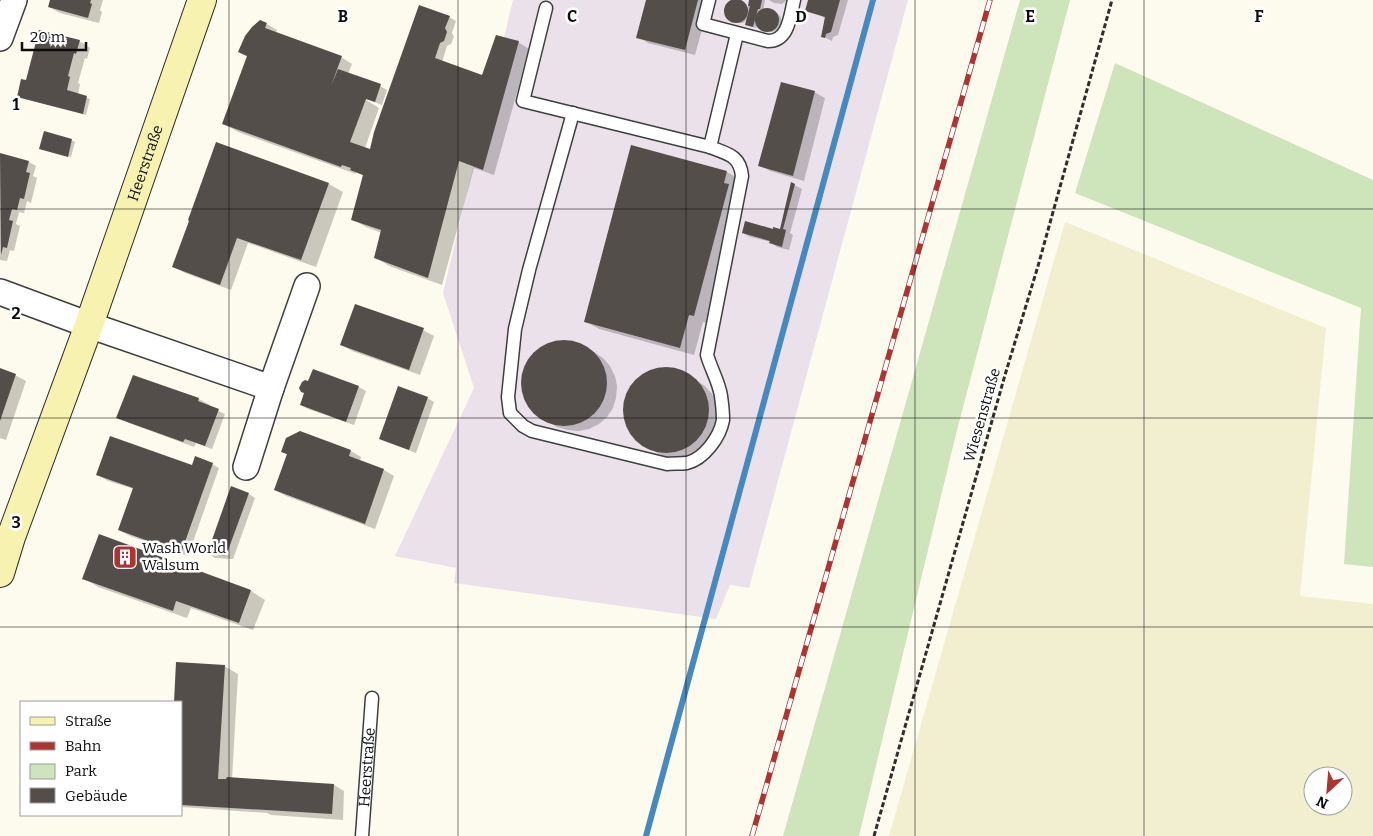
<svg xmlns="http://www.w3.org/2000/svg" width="1373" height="836" viewBox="0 0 1373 836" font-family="Bitter,serif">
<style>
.industrial{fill:#eae1ea}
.farmland{fill:#f1efd0;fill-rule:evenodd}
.green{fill:#cee4bb}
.shadow{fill:#0003}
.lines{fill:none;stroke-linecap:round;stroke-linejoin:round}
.stream{stroke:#4589bf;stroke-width:6}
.building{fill:#544e4a}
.service-casing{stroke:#3f3f3f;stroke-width:15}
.minor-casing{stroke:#3f3f3f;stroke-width:28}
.secondary-casing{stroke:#2e2e2e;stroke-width:30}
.path{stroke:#2e2e2e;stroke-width:3;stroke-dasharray:5 2.5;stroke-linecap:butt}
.service{stroke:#fff;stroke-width:12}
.minor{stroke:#fff;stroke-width:25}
.secondary{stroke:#f7f2af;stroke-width:28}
.rail-casing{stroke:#ae3333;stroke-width:5.5}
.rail{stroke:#fff;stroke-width:4;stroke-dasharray:11;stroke-linecap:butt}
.grid{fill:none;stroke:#0c0c0c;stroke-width:1;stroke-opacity:0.55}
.labels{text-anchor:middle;stroke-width:5;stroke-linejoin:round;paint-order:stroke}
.street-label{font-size:15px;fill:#0c0c0c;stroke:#fff}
.poi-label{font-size:15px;fill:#0c0c0c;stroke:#fff;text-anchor:start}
.grid-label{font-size:16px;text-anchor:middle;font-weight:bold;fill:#0c0c0c;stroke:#fff;stroke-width:5;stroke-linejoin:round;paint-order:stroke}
</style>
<rect width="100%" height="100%" fill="#fdfbed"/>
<polygon class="industrial" points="513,0 908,0 749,588 730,585 716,619 454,583 456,568 395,556 474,388 443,293"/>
<path class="farmland" d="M1065,222L1326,328L1300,596L1373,604V836H889ZM1313,776H1343V806H1313Z"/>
<g class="green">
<polygon points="1020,0 1070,0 956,434 859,836 783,836"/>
<polygon points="1115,63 1373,180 1373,567 1344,564 1361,308 1075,193"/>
</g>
<g class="shadow">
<polygon points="51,0 103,0 100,10 102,12 99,23 60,13 49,7"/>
<polygon points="647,0 710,0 695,55 648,43 638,37"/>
<polygon points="750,0 765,0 763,11 767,9 775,12 780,16 782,21 779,29 772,32 761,28 758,21 756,28 746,25 748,19 743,23 738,23 727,17 725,9 730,2 738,1 748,7"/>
<polygon points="769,0 787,0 782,4 774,3"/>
<polygon points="809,0 848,0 838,35 833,37 832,41 822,36 825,18 821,16"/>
<polygon points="449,17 456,21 452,33 454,37 451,44 447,46 442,62 482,77 518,42 529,49 494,175 474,168 442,285 389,266 375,257 382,233 366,227 352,219 364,176 356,172 356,174 238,132 224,124 248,57 239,52 267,24 277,30 276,34 341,57 352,64 348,74 380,86 387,90 382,105 366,99 366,100 379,108 365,148 371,150"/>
<polygon points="79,41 90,48 87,59 85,58 78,83 80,84 78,95 90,99 86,115 21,98 32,83"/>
<polygon points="814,92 825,98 804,181 770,171 760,165"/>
<polygon points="71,140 75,142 71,157 41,149"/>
<polygon points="217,144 329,184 343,192 316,267 248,243 231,290 185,273 174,267"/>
<polygon points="0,155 29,162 36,166 33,176 37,178 31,203 27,201 24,213 19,212 16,224 20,226 14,251 10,250 7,261 0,260"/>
<polygon points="727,172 741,180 708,323 703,322 694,355 599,329 585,321"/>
<polygon points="792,184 802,189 790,233 793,235 789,250 777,247 771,242 750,237 743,233 781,230"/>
<polygon points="423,330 434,336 420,375 352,351 342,345"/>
<polygon points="561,341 572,342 582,345 594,352 603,358 610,366 615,376 617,386 616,398 613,408 607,417 599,424 589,429 579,431 568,430 557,427 537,414 529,406 525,396 523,386 523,375 527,364 533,355 541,348 551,343"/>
<polygon points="0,369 15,375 26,381 6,440 0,438"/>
<polygon points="663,369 674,369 684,373 696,380 705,386 712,394 717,403 719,414 715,435 691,456 681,458 670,458 659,454 639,441 632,433 627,424 625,413 625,402 629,392 635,383 643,376 653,371"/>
<polygon points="313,371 359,387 366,391 354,425 308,409 301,405"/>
<polygon points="133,376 199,399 210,405 209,407 225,414 212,449 196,443 194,447 129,423 118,417"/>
<polygon points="427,398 434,402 416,453 387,442 380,438"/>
<polygon points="351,451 361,457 360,461 384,470 394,476 375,529 286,496 275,490 288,455 282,452"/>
<polygon points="212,464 219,468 188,556 130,536 119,530 134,489 108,481 98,475"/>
<polygon points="249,494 255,498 233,559 215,558 208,554"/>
<polygon points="99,536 251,591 265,600 253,630 191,608 187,618 98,587 84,578"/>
<polygon points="177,663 224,666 238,674 232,779 334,785 344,791 343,820 271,815 267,813 181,807 181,702 175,702"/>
</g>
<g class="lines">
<polyline class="stream" points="646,836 873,0"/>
</g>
<g class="building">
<circle cx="736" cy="11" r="12"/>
<polygon points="50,0 91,0 90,3 92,4 88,18 48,7"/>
<polygon points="646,0 698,0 685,50 636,38"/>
<polygon points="749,0 762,0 760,9 758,9 753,27 745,25 750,6 748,6"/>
<polygon points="808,0 840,0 831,32 826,34 825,38 821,37 825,17 805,11"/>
<polygon points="419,5 450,16 445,28 447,32 444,41 440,43 435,58 482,75 496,35 519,41 483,170 459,161 428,278 374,258 381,230 351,220 363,175 350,170 351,168 342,165 341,167 222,124 247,56 238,52 245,36 252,27 260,20 267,23 265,28 342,56 331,86 338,69 381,84 375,102 366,99 350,142 370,149 374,132"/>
<circle cx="767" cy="20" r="12"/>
<polygon points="39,30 80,40 76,54 74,53 68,76 70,77 67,90 87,96 83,114 17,97 21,79 26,80"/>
<polygon points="781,82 815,91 793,176 758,166"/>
<polygon points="44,131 72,139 68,157 39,149"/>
<polygon points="216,142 329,183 301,260 237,238 220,285 172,267 189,221 188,220"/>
<polygon points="631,145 727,171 724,183 729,184 694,316 689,315 680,348 584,322"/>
<polygon points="0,153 29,161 26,172 30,173 24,199 20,198 17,210 12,209 9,220 13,221 7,248 3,247 1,255"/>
<polygon points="791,182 795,184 783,229 786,230 782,247 769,243 770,241 742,233 745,221 773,229 773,227 780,229"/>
<polygon points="355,304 424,328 409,370 340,345"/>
<circle cx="564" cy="383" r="43"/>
<circle cx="666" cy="410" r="43"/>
<polygon points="0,368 16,374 0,421"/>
<polygon points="313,369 359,386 346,422 300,405 304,393 301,392 299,388 302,382 305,380 308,381"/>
<polygon points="133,375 199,398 198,401 219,409 205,446 185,439 183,442 116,418"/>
<polygon points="398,386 428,397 409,450 379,439"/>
<polygon points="300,431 351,450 349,456 384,469 365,524 274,490 287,454 281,452 286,438"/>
<polygon points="110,436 192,465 195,456 213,463 181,553 118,530 133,488 96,475"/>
<polygon points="231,486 249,493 226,556 207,554"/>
<polygon points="99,534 251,590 239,623 176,601 173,611 82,579"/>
<polygon points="176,662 225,665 218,779 226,779 227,777 334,784 332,814 181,805 181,702 174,702"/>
</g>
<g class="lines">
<g class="service-casing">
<g id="service">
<path d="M709,0L703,24L768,41C789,41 790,16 794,0"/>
<polyline points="546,8 523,101 710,147 737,34"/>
<path d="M573,113L529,270L515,329L508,397L510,413L523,426L532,431L667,464C673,463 680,464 687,463C704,459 720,437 723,420C723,413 722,403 721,396C719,382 711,369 707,355L742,176C740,155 727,154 710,147"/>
<path id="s1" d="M362,836L372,698"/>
</g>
</g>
<g class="minor-casing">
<g id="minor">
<polyline points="0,38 14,0"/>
<polyline points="0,292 89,325 271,388 246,467"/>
<polyline points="271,388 307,286"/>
</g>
</g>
<g class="secondary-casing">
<g id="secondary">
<path id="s2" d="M0,573L11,537L89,325L202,0"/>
</g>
</g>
<polyline class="path" points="874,836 1005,375 1038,266 1112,0"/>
<use href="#service" class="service"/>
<use href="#minor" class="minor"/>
<use href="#secondary" class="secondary"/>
<g class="rail-casing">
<polyline id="rail" points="752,836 990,0"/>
</g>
<use href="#rail" class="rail"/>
</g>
<path class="grid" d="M229,0V836M458,0V836M686,0V836M915,0V836M1144,0V836M0,209H1373M0,418H1373M0,627H1373"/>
<defs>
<g id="building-square" transform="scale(1.25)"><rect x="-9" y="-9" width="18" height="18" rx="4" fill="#ae3333" stroke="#fff"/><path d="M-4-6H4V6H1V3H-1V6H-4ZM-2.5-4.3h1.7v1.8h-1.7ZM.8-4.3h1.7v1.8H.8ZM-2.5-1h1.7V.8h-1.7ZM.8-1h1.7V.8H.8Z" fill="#fff"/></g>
</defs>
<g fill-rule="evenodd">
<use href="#building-square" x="125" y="557"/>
</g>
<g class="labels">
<g class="street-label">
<text dy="5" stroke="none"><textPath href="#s2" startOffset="435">Heerstraße</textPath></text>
<text transform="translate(982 415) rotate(-74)" y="5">Wiesenstraße</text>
<text dy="5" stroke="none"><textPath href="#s1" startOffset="69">Heerstraße</textPath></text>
</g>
<g class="poi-label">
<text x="142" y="553">Wash World<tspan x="142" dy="17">Walsum</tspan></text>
</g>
</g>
<g class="grid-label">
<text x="343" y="22">B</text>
<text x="572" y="22">C</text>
<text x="801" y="22">D</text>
<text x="1030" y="22">E</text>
<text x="1259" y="22">F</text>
<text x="16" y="110">1</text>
<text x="16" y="319">2</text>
<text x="16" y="528">3</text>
</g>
<rect x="20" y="701" width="162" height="115" fill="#ffffff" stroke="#9e9e9e"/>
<rect x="30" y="717" width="25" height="8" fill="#f7f2af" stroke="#9e9e9e"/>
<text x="65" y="726" font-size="15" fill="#0c0c0c">Straße</text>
<rect x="30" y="742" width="25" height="8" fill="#ae3333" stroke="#9e9e9e"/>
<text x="65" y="751" font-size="15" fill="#0c0c0c">Bahn</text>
<rect x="30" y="764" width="25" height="15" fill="#cee4bb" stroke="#9e9e9e"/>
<text x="65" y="776" font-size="15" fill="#0c0c0c">Park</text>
<rect x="30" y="788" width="25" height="15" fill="#544e4a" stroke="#9e9e9e"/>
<text x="65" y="801" font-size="15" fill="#0c0c0c">Gebäude</text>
<g transform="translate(1328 791) rotate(206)"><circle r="24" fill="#ffffff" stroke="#9e9e9e"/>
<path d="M0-4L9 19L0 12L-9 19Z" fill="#ae3333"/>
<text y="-8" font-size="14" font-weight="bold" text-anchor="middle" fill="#0c0c0c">N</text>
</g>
<path d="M22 42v8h64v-8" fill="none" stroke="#0c0c0c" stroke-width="2.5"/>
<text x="30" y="42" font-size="15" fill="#0c0c0c" stroke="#ffffff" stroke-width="4" paint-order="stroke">20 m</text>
</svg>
